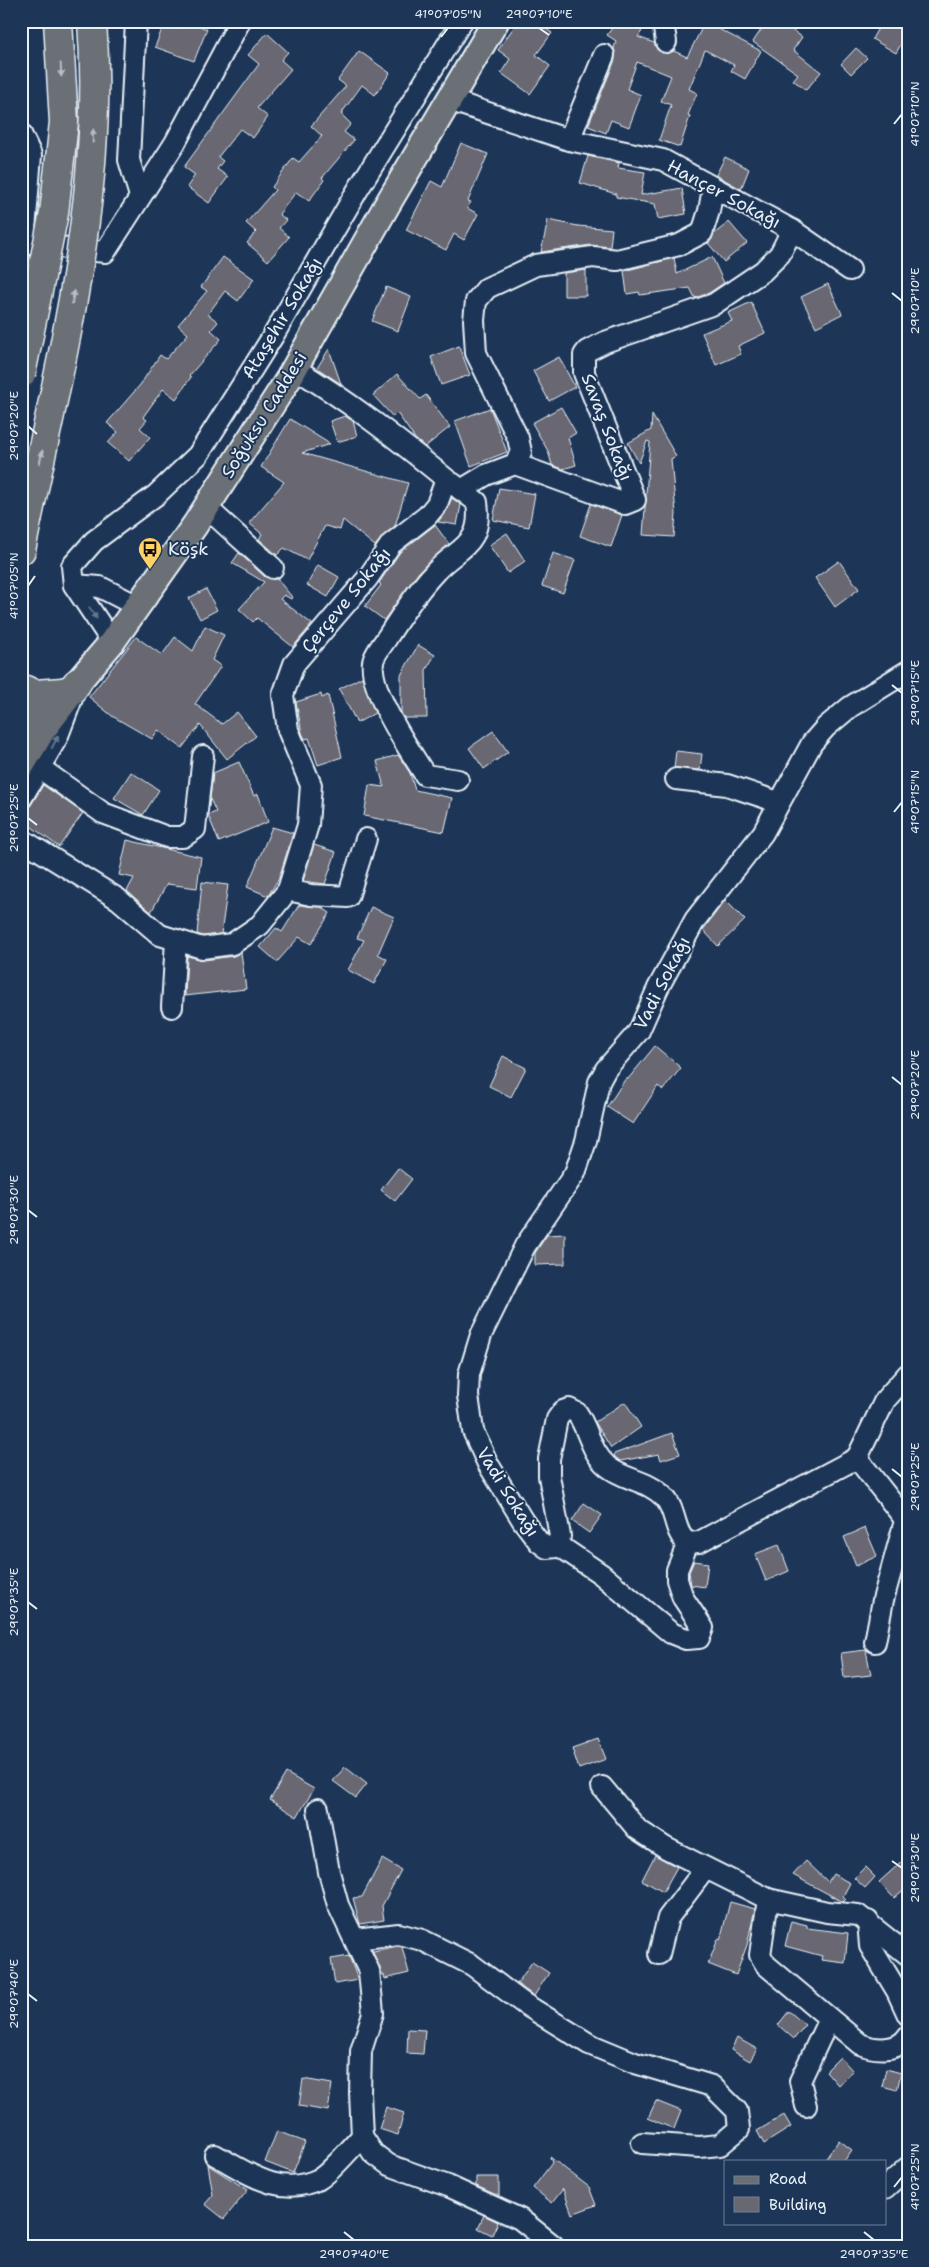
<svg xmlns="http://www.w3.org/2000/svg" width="929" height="2267" viewBox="0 0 929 2267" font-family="'Shantell Sans',sans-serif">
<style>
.building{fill:#696872;stroke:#e8f1f8}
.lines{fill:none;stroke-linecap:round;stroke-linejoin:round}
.minor-casing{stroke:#e8f1f8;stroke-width:24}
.major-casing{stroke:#e8f1f8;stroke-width:29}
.highway-casing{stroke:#e8f1f8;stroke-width:31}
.minor{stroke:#1d3557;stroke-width:20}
.major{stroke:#6b6f75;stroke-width:25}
.highway{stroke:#6b6f75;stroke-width:28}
.highway-bridge-casing{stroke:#e8f1f8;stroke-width:31;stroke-linecap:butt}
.highway-bridge{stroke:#6b6f75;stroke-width:28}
.oneway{fill:#b6bdc4}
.oneway2{fill:#64778f}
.ticks{fill:none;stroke:#e8f1f8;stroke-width:2}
.labels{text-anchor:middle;stroke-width:4;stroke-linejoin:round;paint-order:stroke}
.street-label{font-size:18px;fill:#e8f1f8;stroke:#1d3557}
.poi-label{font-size:18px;fill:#e8f1f8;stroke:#1d3557;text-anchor:start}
.neatline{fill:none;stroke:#e8f1f8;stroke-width:2}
.ticks-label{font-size:12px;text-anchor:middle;fill:#e8f1f8}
</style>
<rect width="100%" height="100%" fill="#1d3557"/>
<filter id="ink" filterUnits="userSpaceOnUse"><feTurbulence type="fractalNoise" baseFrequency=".02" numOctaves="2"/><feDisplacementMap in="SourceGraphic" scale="10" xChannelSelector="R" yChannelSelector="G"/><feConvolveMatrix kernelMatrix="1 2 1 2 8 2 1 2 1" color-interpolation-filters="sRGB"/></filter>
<g filter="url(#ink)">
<g class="building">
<polygon points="181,21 188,21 207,29 194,61 155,47 164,24 178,29"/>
<polygon points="518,21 536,21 552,33 536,55 550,66 530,94 501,73 510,59 498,50"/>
<polygon points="617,21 628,21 642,31 638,37 654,43 662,53 674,51 687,57 705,22 761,51 745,79 731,71 734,65 705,50 689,89 697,93 688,115 690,116 680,147 659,140 671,105 661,101 671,76 637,62 627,89 641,95 629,127 611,120 606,133 588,126 615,60 614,48 616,41 607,35"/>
<polygon points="767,21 779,21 802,37 793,50 821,72 806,90 793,80 798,74 753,42"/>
<polygon points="882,21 901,21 908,25 908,32 896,53 872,39"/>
<polygon points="267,33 288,52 281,60 291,69 257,108 268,117 253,138 240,129 218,157 223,161 217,169 228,177 209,203 187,187 195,175 184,167 259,64 248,55"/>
<polygon points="856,48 867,58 851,74 841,64"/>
<polygon points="359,51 390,73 375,95 362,85 341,114 351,124 344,132 354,140 322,178 324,180 309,201 296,192 279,214 286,220 279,228 289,237 268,261 247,243 256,232 246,223 275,190 272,187 293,158 299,162 322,136 311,126 346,86 338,80"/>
<polygon points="461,143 488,154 468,201 471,202 467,208 478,214 464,240 454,234 446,250 406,230 431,181 442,187"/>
<polygon points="588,156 619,163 618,168 645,172 641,195 682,188 686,214 658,219 655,204 616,197 616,194 580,183"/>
<polygon points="725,157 749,169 741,189 716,175"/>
<polygon points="548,220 578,226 612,229 610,247 591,245 541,252"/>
<polygon points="729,222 747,243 724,262 708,243 714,234"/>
<polygon points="223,257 254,279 238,301 225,291 208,314 218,322 211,330 221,339 189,376 191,377 176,399 163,389 143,417 147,420 140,428 150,437 129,461 108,443 118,432 107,423 140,385 160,355 166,359 188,334 178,325 207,291 201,287"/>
<polygon points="712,257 724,283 709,293 695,298 690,288 640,295 639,292 627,294 624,271 674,258 677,274"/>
<polygon points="586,270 586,296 564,296 564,273"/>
<polygon points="828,284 842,314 816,327 801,297"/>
<polygon points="386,287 411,297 398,331 372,321"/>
<polygon points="751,302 765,333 738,346 741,354 716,365 702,333 732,321 728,313"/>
<polygon points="459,346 470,375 441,385 431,357"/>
<polygon points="329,349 341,384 317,368"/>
<polygon points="559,357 575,387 549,401 533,371"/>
<polygon points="397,374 420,399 426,395 450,427 425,447 416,440 397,413 393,417 373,395"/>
<polygon points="561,407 576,433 568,438 576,465 563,469 552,465 548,451 532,423"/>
<polygon points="490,408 507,452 471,466 455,421"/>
<polygon points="652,415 676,456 671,459 676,514 674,537 643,535 650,442 647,441 639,463 628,443 651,430"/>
<polygon points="345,416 353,421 357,436 337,442 330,421"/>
<polygon points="290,419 330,444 302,453 408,483 395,526 384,535 375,546 343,520 340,530 325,526 307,560 284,548 277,555 259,539 262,534 249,523 284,482 261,467"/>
<polygon points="499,488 535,494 529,527 493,520"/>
<polygon points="452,498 461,505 457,525 438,522 446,511"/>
<polygon points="591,504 622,515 611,547 580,536"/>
<polygon points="435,525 449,544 419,572 384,620 365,606 381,585 379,583 400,552"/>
<polygon points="507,533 525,561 508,573 489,545"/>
<polygon points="239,553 265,577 277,579 292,597 291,599 284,595 280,599 312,624 293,647 257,618 253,622 239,609 264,582 232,563"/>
<polygon points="553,553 575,560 563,593 542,586"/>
<polygon points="839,561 859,589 835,607 815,578"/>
<polygon points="318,565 339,577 328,597 307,585"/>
<polygon points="206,589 217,610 200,619 189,598"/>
<polygon points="205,626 224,635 212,660 221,666 195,704 222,724 237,712 256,736 227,759 200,725 182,748 158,730 152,739 112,716 89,697 136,637 162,655 175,637 193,651"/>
<polygon points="418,645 435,655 426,670 427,718 404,718 401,713 401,675"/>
<polygon points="362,677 375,713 357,723 339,689"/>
<polygon points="321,694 322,698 328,695 342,757 318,765 309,738 305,739 302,733 296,702"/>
<polygon points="493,731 508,752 484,769 469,748"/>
<polygon points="676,751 702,754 700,770 674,768"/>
<polygon points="398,755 410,773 415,790 452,798 444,832 364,816 369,785 384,787 377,761"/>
<polygon points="239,762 254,796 258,794 268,822 219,842 208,815 216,812 210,799 213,773"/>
<polygon points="131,772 159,790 143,815 114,798"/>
<polygon points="43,785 83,813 59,847 21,819 21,811 31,805"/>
<polygon points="272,827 293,833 279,878 268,896 247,887"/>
<polygon points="127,840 201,857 197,888 167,884 151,912 127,891 134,878 119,875"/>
<polygon points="314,845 336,852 325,884 303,881"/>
<polygon points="202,882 228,885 221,934 203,936 197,934"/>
<polygon points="725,900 745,920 718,946 703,930"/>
<polygon points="299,905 321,907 330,913 311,944 299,937 277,962 260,947 276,928 282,932"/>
<polygon points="371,907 394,917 378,954 387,959 374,984 348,970 364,940 357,938"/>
<polygon points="241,952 246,989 185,996 187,956 204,960 234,956"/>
<polygon points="655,1046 681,1068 663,1090 658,1086 633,1124 607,1107 626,1078 628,1079"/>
<polygon points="503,1056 526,1068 511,1097 489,1086"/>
<polygon points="398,1168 412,1179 395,1201 381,1190"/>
<polygon points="565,1234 565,1264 535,1265 535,1253 547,1235"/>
<polygon points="625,1402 641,1427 611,1448 595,1422"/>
<polygon points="672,1433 680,1454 661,1460 659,1454 620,1461 615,1457 614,1454"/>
<polygon points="584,1503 602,1515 589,1533 572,1521"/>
<polygon points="865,1528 877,1556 856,1566 844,1537"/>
<polygon points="779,1545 789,1571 766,1581 755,1554"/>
<polygon points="694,1561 708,1563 705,1587 691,1585 689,1572"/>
<polygon points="866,1650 871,1675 844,1678 841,1653"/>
<polygon points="598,1739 606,1759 579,1769 572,1748"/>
<polygon points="345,1767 367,1784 356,1798 333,1781"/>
<polygon points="286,1773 314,1789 297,1817 270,1800"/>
<polygon points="655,1855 677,1867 663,1892 642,1880"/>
<polygon points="908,1856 908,1886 894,1898 879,1882"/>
<polygon points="382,1859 401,1870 382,1906 384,1920 360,1924 353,1898 362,1897"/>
<polygon points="806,1861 828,1882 833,1874 850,1883 843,1896 846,1899 843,1902 793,1875"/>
<polygon points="865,1867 875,1877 865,1888 854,1878"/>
<polygon points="730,1902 755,1909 747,1945 736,1975 708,1964 718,1939 720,1940"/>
<polygon points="791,1921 807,1925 807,1928 848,1933 845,1963 821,1960 822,1956 785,1946"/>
<polygon points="398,1946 402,1947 409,1973 385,1979 384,1975 381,1975 373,1951"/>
<polygon points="349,1956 358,1980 335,1984 331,1959"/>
<polygon points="532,1962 549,1973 534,1996 517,1984"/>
<polygon points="789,2011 805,2025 794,2039 778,2025"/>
<polygon points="408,2029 425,2030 423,2054 407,2053"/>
<polygon points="737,2038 757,2049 750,2061 731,2050"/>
<polygon points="840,2057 853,2071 838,2085 826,2071"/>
<polygon points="886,2069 901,2073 897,2090 882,2086"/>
<polygon points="303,2079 332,2084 328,2111 299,2106"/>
<polygon points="656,2101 681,2111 674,2129 648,2118"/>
<polygon points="386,2107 404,2113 398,2135 379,2129"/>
<polygon points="784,2115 791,2127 764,2144 757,2131"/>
<polygon points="277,2131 305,2142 293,2173 265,2162"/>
<polygon points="839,2140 852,2150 844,2161 824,2161"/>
<polygon points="550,2157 589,2187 596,2205 572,2214 563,2189 552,2203 533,2188 552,2163"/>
<polygon points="208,2165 248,2190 224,2219 205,2204 213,2195"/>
<polygon points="476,2177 499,2177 499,2196 476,2186"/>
<polygon points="484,2215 498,2222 492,2235 478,2228"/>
</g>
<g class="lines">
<g class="minor-casing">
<g id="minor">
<polyline points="136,21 129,160 140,196"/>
<polyline points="663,21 666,42"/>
<polyline points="449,100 569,140 663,160 792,230 850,270"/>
<polyline points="21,134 31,155 24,243"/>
<polyline points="569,140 604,55"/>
<polyline points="21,243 105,252 175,143 240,21"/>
<polyline points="515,464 625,504 635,500 584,373 584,355 587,351 605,342 714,304 763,271 780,254 792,230"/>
<path d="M452,483L477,502C483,546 459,546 435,572C417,591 402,614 388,636C384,643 374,654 373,662C369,691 409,749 425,775L458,780"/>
<polyline points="461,490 486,475 515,464 521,452 518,438 476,353 474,320 476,301 487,288 536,265 593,257 617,260 679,245 702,233 709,211 713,188"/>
<polyline points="206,507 273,568"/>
<polyline points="74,585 100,587 137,606"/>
<polyline points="112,642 74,585 72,566 94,541 156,495 198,455 273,336 357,191 462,21"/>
<polyline points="40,768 103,813 167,837 183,837 195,829 203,756"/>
<polyline points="676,779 727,785 778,802"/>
<polyline points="21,799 57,738 73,696"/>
<path d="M21,839L118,899L160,935L202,948L232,944L260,925L288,890L308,825L311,785L288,730L283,695L294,664L367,579L391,544L427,516L437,504L446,479C397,439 349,401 294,368"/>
<polyline points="288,890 311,895 348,897 366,839"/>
<polyline points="172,1007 176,940"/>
<path d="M857,1458L699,1542L688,1543C673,1533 677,1510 664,1497C648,1480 623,1480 607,1466C590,1451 589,1430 577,1413L569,1409L563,1411L557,1419L549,1459V1476L560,1536L556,1547L547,1548L539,1542L523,1521L488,1464L473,1431L468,1396L469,1374L481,1335L525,1246L575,1173L586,1141L599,1082L606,1069L639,1031L658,988L695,920L763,833L812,743L826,727L850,707L908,671"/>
<polyline points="857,1458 885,1400 908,1374"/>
<polyline points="857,1458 908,1523"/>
<polyline points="558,1545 601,1574 671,1633 686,1639 699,1638 703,1628 683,1598 677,1580 677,1570 688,1543"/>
<polyline points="875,1642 883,1600 905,1521"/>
<polyline points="602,1787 637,1829 666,1848 768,1899 827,1912 858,1915 908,1955"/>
<polyline points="318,1809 329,1872 338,1905 369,1971 373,2013 361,2051 360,2093 362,2136 373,2153 389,2165 448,2186 520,2219 554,2246"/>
<path d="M768,1899L760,1955L766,1965L860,2044C874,2050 899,2052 908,2036"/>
<polyline points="868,1921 870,1946 897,1991 908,2015"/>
<polyline points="355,1939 399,1934 422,1940 472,1965 523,2003 589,2044 635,2063 712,2086 737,2111 739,2129 720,2145 699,2147 642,2143"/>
<polyline points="659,1954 668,1918 705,1869"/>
<polyline points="806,2106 800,2081 829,2019"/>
<path d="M215,2155C248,2173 280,2198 319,2179C329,2174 353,2146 362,2136"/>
<polyline points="885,2188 908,2167"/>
</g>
</g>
<g class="major-casing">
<polyline id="major" points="77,683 112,642 195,525 289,378 387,205 496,21"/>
</g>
<g class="highway-casing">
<g id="highway">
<polyline points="21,550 27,521"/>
<polyline points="21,688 35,694 63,692"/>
<polyline points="21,716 66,691"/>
<polyline points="21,764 41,730 77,683"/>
</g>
</g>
<use href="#minor" class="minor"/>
<use href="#major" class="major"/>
<use href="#highway" class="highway"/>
<g class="highway-bridge-casing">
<g id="highway-bridge">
<polyline points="21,374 54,213 64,122 58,21"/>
<path d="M27,521C62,357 105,190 92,21"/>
</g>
</g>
<use href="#highway-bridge" class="highway-bridge"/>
</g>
<defs><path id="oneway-solid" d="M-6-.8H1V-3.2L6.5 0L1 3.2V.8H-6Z" transform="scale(1.25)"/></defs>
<g class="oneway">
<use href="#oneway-solid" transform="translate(61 70) rotate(87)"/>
<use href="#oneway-solid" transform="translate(93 136) rotate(-87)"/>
<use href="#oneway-solid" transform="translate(73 297) rotate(-82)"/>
<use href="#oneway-solid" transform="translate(41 457) rotate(-78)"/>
</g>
<g class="oneway2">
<use href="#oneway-solid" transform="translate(93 613) rotate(57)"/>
<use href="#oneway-solid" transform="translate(55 742) rotate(-62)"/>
</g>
</g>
<path class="ticks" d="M539,28L549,35M441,37L448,28M894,124L902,114M892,293L902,301M28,426L37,434M28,586L35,576M892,685L902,693M894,812L902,802M28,818L37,825M892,1077L902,1085M28,1210L37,1217M892,1469L902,1477M28,1602L37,1609M892,1861L902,1868M28,1994L37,2001M894,2187L902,2177M344,2232L354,2240M864,2232L874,2240"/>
<defs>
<g id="bus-pin" transform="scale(1.25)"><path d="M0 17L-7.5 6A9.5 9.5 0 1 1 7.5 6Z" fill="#ffd166" stroke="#1d3557"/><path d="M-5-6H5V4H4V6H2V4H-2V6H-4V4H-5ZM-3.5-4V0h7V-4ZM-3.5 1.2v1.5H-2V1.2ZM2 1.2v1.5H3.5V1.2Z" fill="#111"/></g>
</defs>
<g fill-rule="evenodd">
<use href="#bus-pin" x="150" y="549"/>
</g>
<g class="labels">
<g class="street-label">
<text transform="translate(724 194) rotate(28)" y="6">Hançer Sokağı</text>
<text transform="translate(282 318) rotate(-59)" y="6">Ataşehir Sokağı</text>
<text transform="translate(264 415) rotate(-58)" y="6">Soğuksu Caddesi</text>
<text transform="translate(607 427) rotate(69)" y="6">Savaş Sokağı</text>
<text transform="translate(346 600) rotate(-51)" y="6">Çerçeve Sokağı</text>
<text transform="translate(662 983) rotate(-63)" y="6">Vadi Sokağı</text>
<text transform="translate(508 1492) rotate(58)" y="6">Vadi Sokağı</text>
</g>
<g class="poi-label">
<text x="168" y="555">Köşk</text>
</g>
</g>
<rect width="929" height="2267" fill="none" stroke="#1d3557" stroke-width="55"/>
<rect x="724" y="2160" width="162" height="65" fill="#1d3557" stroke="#6e8097"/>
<rect x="734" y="2176" width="25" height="8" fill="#6b6f75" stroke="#6e8097"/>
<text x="769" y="2184" font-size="15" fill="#e8f1f8">Road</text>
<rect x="734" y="2197" width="25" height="15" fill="#696872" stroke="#6e8097"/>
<text x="769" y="2210" font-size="15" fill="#e8f1f8">Building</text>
<rect x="28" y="28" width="874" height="2212" class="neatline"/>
<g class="ticks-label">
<text x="448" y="18">41°07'05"N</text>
<text x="539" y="18">29°07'10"E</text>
<text transform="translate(915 114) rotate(-90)" y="4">41°07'10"N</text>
<text transform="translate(915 301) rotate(-90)" y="4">29°07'10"E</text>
<text transform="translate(14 426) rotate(-90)" y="4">29°07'20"E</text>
<text transform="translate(14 586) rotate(-90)" y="4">41°07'05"N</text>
<text transform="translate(915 693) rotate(-90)" y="4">29°07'15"E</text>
<text transform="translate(915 802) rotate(-90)" y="4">41°07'15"N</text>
<text transform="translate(14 818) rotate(-90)" y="4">29°07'25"E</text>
<text transform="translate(915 1085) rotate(-90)" y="4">29°07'20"E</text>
<text transform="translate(14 1210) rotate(-90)" y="4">29°07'30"E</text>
<text transform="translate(915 1477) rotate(-90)" y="4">29°07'25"E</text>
<text transform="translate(14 1602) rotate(-90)" y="4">29°07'35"E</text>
<text transform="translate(915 1868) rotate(-90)" y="4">29°07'30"E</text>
<text transform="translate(14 1994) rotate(-90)" y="4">29°07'40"E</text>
<text transform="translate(915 2177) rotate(-90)" y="4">41°07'25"N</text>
<text x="354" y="2258">29°07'40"E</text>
<text x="874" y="2258">29°07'35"E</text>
</g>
</svg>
